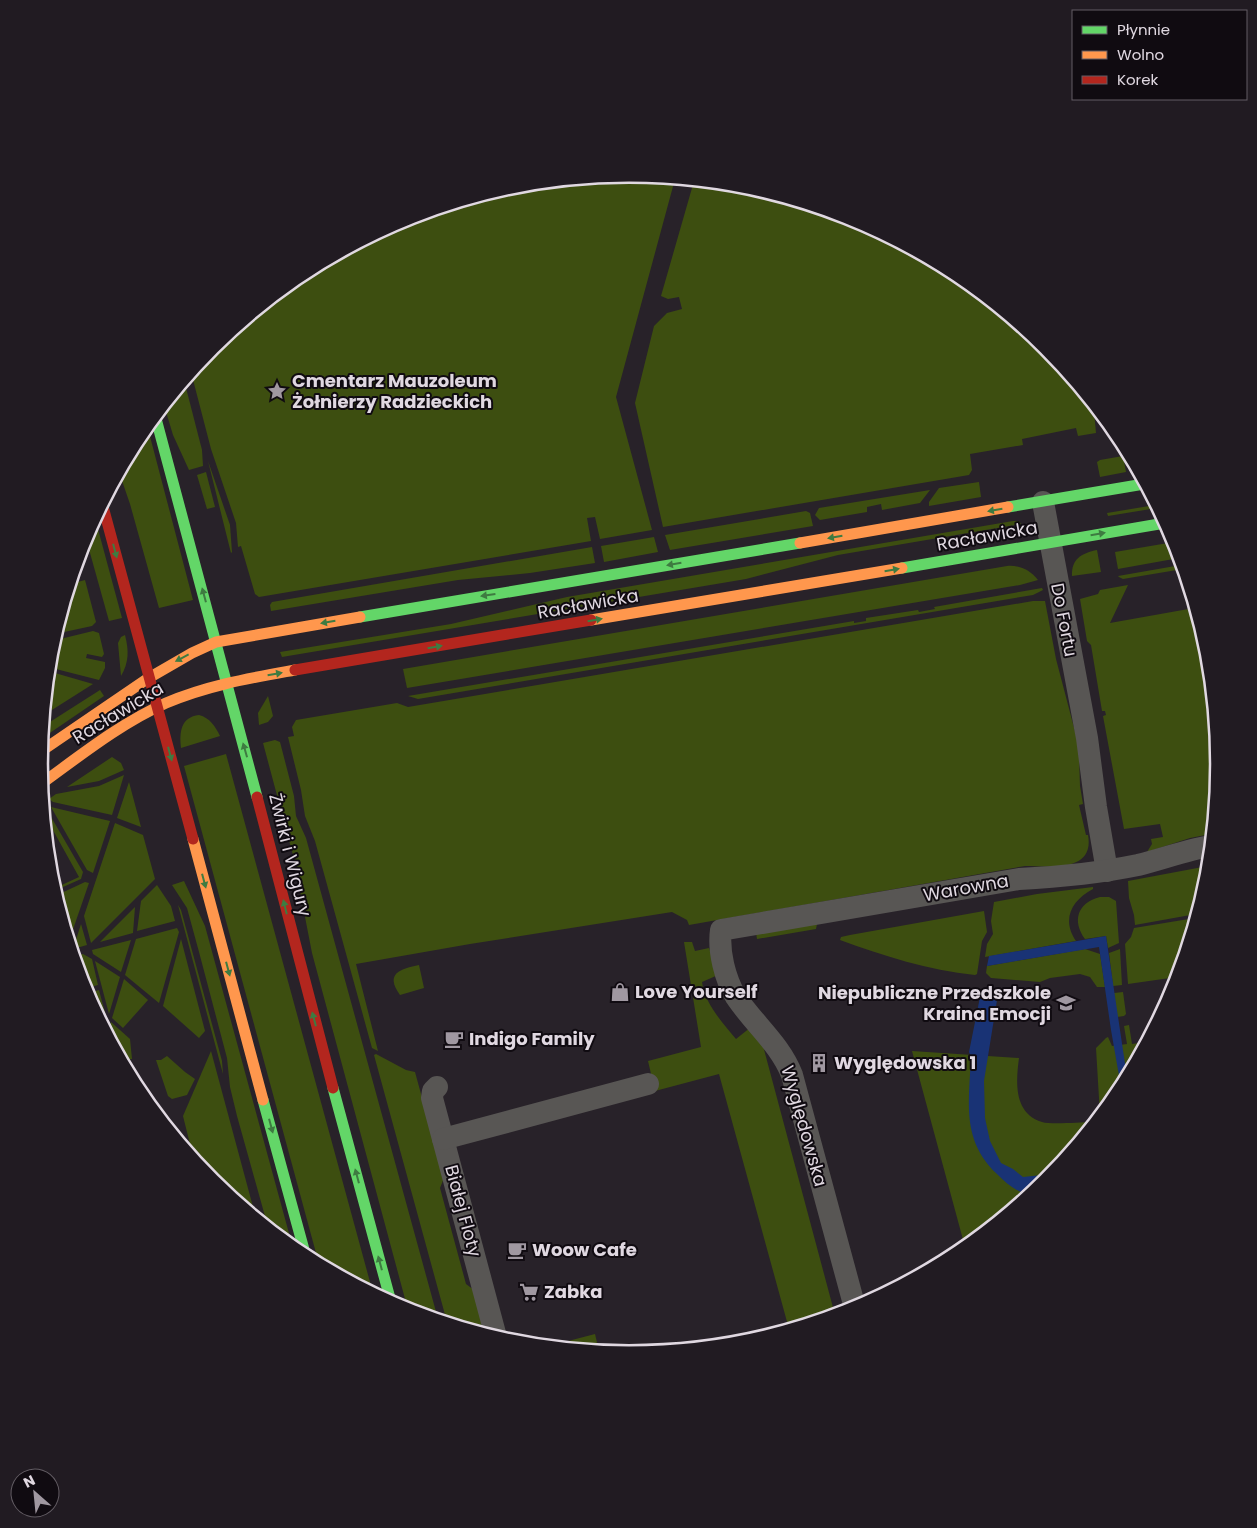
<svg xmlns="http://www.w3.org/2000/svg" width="1257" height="1528" viewBox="0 0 1257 1528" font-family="Poppins,sans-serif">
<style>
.green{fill:#3d4e10}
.water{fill:#193375}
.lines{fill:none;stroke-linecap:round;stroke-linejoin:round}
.street{stroke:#585654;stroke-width:22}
.fast{stroke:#63d668;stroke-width:11}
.slow{stroke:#ff974d;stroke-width:11}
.jam{stroke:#b3261e;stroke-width:11}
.oneway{fill:#3e7b41}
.labels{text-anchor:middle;stroke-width:4;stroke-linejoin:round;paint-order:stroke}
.poi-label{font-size:18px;font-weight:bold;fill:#e0d8e1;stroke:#100b11;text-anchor:start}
.street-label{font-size:18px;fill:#e0d8e1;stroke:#100b11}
.rim{fill:none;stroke:#e0d8e1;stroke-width:2.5}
</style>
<rect width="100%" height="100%" fill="#282229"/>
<g class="green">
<polygon points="629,174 675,179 616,397 652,530 600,539 595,517 587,518 591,541 259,597 255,594 241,546 238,547 236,523 211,449 191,372 212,347 301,273 403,219 514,186"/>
<polygon points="694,181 744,186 854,219 956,274 1046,347 1097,410 1094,411 1096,433 1078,436 1076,428 1022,439 1023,445 970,454 972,470 969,475 663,527 635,403 654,326 667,313 682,309 679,297 668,299 661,296"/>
<polygon points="184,380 202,450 203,466 189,470 173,435 164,405"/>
<polygon points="147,425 193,600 159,608 130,504 119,472 138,436"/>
<polygon points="1123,456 1126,472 1100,477 1097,462 1100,460"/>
<polygon points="208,461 230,525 232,552 231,553"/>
<polygon points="206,472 215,507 207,509 197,475"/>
<polygon points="979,482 981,497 929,506 929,502 939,488"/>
<polygon points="930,490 920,503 882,510 881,504 867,507 867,512 820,520 815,515 819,508"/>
<polygon points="1155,505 1157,508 1108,516 1107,513"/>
<polygon points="806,511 810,513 813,526 670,550 665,535"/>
<polygon points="95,518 122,618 109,621 85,535"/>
<polygon points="1013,521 1019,521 1021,524 838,555 746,579 282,657 280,652 451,624 567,597"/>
<polygon points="654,537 658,552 604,562 601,546"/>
<polygon points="1174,542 1179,558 1118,569 1115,552"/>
<polygon points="592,547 595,563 530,573 458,580 271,611 270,605 272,602"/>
<path d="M1097,550L1101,572L1072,576C1071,559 1082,553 1097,550Z"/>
<polygon points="1181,565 1183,569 1123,579 1119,577 1118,576"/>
<path d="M1007,566C1020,565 1030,570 1038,580L1020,585L407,688L403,669Z"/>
<polygon points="85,580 96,622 92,626 55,634 70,584"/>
<polygon points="1128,585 1110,623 1194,608 1207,649 1218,764 1211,834 1190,838 1147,852 1152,844 1151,839 1163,837 1160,824 1124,829 1103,716 1106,715 1105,711 1102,711 1091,645 1087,641 1080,599 1098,594 1100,590"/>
<polygon points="1042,588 1043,590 1033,595 418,699 408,696 854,621 854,623 866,621 866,618 918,610 919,612 935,609 934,607"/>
<path d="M1033,601H1045L1056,659L1077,739L1079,756L1080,786L1083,804L1079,805L1086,835H1088C1095,873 1049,866 1025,866L689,925L687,920L672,912L470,944L356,964L378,1051L372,1048L315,841L305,816L301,790L288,737L294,736L292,727L296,720L397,703L408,707Z"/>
<polygon points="93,631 99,633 104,654 102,657 87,654 86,658 105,662 105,668 99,680 48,667 52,641"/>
<path d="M125,635C129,651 129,662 121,676L118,643L121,637Z"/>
<polygon points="48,671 93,684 44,715"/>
<polygon points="100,690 104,696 41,739 42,727"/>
<polygon points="268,696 273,716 268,722 259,725 258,713"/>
<path d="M199,715C210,718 215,726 220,736L181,748C179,732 181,717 199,715Z"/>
<polygon points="275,740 280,742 294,796 296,816 306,838 438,1319 408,1310 312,953 293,855 263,743"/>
<polygon points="226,754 373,1293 319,1264 184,766"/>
<polygon points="112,757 121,763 124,770 99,781 67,787"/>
<polygon points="124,775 112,815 53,802 49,799 56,794 99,786"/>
<polygon points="129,782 141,827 117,818"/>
<polygon points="43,803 83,872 81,879 54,891 53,889 79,877 44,814"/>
<polygon points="51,807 110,821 93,873 87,870"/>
<polygon points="115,823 143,835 155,879 91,943 84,916"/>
<polygon points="1208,866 1207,879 1196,914 1135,925 1134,915 1129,898 1128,881"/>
<polygon points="184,881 205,926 293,1248 268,1227 237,1116 230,1087 227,1058 199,952 187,908 172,885"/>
<polygon points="85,882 89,883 69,941 55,896"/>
<polygon points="157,885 171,906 175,921 137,931 141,901"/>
<path d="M1093,887V889C1072,900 1061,919 1076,941L985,957L987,944L993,934L991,921L994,902L1037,894Z"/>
<path d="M1100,897H1109L1116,901L1119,943L1108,948L1106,936L1085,939C1072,921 1077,903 1100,897Z"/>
<polygon points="178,905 181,910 222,1061 223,1074"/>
<polygon points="135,907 133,933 100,942"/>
<path d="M984,911L987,932L982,941L977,974L975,975C928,970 884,956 840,940L841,937L850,935Z"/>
<polygon points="1195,918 1177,977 1128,984 1125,944 1131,937 1134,928"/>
<polygon points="81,924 87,945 73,949"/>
<polygon points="817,924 816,929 757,939 756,933"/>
<polygon points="177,928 179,932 159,1003 125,975 136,939"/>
<polygon points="181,939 205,1031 199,1038 163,1006"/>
<polygon points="131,940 121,972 93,954 92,950"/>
<path d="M684,942H692L695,951L709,948L718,975L702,982C705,1004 722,1022 736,1039L751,1027L762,1042L835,1315L789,1329L719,1074L655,1091L648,1061L701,1047Z"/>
<polygon points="1085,949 1100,954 1105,987 1097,987 1090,977 1080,974 1050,978 1040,982 991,978 986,973 987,966"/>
<polygon points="1120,949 1122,985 1113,986 1109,953"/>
<polygon points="83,954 92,959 98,985 86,988 79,963 76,964 74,956"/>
<polygon points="95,961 120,977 109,1014"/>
<path d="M419,965L424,988L400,995C384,973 401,969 419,965Z"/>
<polygon points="124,979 148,1000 123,1028 112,1018"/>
<polygon points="99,990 107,1020 104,1028 86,994"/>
<polygon points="1123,992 1126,1014 1124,1016 1117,1017 1114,993"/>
<polygon points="111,1022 130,1039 132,1059 121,1060 108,1035"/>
<polygon points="1129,1025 1132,1044 1145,1042 1119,1092 1100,1115 1096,1048 1106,1038 1108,1037 1112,1046 1127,1044 1124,1026"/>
<polygon points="211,1051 256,1218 211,1181 194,1160 183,1116"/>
<path d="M912,1051L1019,1058C1016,1081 1013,1113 1042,1122C1052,1125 1080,1122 1092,1122L1096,1120L1045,1181L965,1247Z"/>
<polygon points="376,1054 406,1070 415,1072 444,1178 440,1188 466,1284 474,1290 486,1334 447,1322 374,1055"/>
<polygon points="167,1056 185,1072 195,1079 187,1095 172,1099 168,1096 156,1060 161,1060"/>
<polygon points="595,1334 599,1351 549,1346"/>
</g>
<g class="water">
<polygon points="1106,936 1127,1077 1121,1087 1111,1030 1099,947 987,966 989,956"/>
<path d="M981,992L998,994L984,1081L985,1118L990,1141L1001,1163L1013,1169L1023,1177L1051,1174L1045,1181L1029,1195C1015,1191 1007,1184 997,1174C961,1140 969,1102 971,1057L969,1052Z"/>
</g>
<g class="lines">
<g class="street">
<polyline points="1043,502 1087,738 1096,807 1107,871"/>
<polyline points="437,1087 433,1091 432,1098 496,1337"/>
<polyline points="443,1139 648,1084"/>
<path d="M855,1308L792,1075C780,1044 754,1024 736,997C725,979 718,951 721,930L1019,879C1059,877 1099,873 1138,865C1163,859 1186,850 1210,846"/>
</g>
<g class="fast">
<polyline points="155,415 257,797"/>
<polyline points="1008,507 1144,484"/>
<polyline points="902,568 1165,523"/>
<polyline points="360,617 800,543"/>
<polyline points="333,1088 391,1302"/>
<polyline points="263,1100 306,1257"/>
</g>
<g class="slow">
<polyline points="800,543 1008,507"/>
<polyline points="591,620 902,568"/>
<polyline points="40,752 147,679 192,653 216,642 360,617"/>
<path d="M41,784C81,755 121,723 166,703C208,685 251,678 295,670"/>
<polyline points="193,839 263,1100"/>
</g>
<g class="jam">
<polyline points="102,503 193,839"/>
<polyline points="295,670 591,620"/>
<polyline points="257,797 333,1088"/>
</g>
</g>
<defs><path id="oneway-solid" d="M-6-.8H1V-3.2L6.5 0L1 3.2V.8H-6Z" transform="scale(1.25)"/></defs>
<g class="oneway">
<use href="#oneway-solid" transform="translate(995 510) rotate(170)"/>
<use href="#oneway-solid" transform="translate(1098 534) rotate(-10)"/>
<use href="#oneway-solid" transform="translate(835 537) rotate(170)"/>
<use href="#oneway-solid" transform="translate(115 551) rotate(75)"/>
<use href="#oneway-solid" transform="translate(674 564) rotate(170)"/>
<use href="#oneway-solid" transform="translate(892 570) rotate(-10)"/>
<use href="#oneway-solid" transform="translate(204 595) rotate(-105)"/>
<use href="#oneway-solid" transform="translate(488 595) rotate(172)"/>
<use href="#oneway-solid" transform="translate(595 620) rotate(-10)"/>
<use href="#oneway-solid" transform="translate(328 622) rotate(170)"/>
<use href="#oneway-solid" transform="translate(435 647) rotate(-10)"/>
<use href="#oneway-solid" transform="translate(182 658) rotate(152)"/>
<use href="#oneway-solid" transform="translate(275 674) rotate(-10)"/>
<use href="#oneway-solid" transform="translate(245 750) rotate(-106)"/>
<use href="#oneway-solid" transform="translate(170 754) rotate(75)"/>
<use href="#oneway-solid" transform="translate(204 881) rotate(75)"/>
<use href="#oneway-solid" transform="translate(285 907) rotate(-104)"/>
<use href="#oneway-solid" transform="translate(228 969) rotate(75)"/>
<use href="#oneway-solid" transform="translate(314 1019) rotate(-105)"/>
<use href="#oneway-solid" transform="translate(271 1126) rotate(75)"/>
<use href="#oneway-solid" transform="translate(357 1176) rotate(-105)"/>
<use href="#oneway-solid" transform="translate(380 1263) rotate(-105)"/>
</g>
<defs>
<g id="sight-bare" transform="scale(1.5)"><path d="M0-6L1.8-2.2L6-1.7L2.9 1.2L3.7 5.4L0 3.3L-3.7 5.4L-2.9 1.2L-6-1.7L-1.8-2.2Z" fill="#a098a1" stroke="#100b11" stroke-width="2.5" paint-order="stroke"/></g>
<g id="shop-bare" transform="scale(1.5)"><path d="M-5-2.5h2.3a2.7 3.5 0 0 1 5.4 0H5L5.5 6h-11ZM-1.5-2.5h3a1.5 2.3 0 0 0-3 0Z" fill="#a098a1" stroke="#100b11" stroke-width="2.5" paint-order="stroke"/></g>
<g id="school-bare" transform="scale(1.5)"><path d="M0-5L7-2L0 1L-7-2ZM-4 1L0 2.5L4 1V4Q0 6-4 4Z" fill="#a098a1" stroke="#100b11" stroke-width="2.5" paint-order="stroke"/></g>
<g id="cafe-bare" transform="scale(1.5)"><path d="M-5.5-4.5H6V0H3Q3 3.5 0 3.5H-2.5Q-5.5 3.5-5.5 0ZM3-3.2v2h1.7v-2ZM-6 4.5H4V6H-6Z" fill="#a098a1" stroke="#100b11" stroke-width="2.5" paint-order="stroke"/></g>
<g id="building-bare" transform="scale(1.5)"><path d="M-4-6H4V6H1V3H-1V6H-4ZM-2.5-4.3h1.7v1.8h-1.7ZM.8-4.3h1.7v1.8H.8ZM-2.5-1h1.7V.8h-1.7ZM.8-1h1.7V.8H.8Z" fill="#a098a1" stroke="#100b11" stroke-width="2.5" paint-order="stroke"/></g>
<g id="supermarket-bare" transform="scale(1.5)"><path d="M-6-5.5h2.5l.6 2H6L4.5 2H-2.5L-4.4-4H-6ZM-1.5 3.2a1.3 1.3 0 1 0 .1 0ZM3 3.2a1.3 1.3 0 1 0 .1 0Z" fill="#a098a1" stroke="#100b11" stroke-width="2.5" paint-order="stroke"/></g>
</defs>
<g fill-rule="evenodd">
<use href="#sight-bare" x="277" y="391"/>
<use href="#shop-bare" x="620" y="992"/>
<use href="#school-bare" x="1066" y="1003"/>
<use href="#cafe-bare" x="454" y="1039"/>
<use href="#building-bare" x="819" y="1063"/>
<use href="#cafe-bare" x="517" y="1250"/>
<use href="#supermarket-bare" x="529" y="1292"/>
</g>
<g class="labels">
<g class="poi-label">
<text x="292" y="387">Cmentarz Mauzoleum<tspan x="292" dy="21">Żołnierzy Radzieckich</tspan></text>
<text x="635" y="998">Love Yourself</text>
<text x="1051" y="999" text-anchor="end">Niepubliczne Przedszkole<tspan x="1051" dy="21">Kraina Emocji</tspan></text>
<text x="469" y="1045">Indigo Family</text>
<text x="834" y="1069">Wyględowska 1</text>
<text x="532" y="1256">Woow Cafe</text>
<text x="544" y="1298">Zabka</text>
</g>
<g class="street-label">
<text transform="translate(987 536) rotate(-10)" y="6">Racławicka</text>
<text transform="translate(588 604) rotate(-10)" y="6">Racławicka</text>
<text transform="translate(1064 620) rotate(79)" y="6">Do Fortu</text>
<text transform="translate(118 713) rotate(-31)" y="6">Racławicka</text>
<text transform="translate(290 855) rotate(76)" y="6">Żwirki i Wigury</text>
<text transform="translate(966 888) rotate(-10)" y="6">Warowna</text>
<text transform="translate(804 1126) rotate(74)" y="6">Wyględowska</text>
<text transform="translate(463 1211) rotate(75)" y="6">Białej Floty</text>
</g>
</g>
<path d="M0 0H1257V1528H0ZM48 764a581 581 0 1 1 1162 0a581 581 0 1 1-1162 0Z" fill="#211b22" fill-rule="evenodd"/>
<path class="rim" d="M48 764a581 581 0 1 1 1162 0a581 581 0 1 1-1162 0Z"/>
<rect x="1072" y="10" width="175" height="90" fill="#100b11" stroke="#635d64"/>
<rect x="1082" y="26" width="25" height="8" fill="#63d668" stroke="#635d64"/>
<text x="1117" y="35" font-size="15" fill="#e0d8e1">Płynnie</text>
<rect x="1082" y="51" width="25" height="8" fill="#ff974d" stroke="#635d64"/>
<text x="1117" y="60" font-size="15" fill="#e0d8e1">Wolno</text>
<rect x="1082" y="76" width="25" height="8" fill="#b3261e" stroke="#635d64"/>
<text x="1117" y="85" font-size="15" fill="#e0d8e1">Korek</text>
<g transform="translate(35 1493) rotate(333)"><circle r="24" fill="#100b11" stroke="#635d64"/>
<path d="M0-4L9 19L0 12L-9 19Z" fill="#a098a1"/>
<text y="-8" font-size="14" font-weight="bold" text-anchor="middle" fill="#e0d8e1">N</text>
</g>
</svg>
